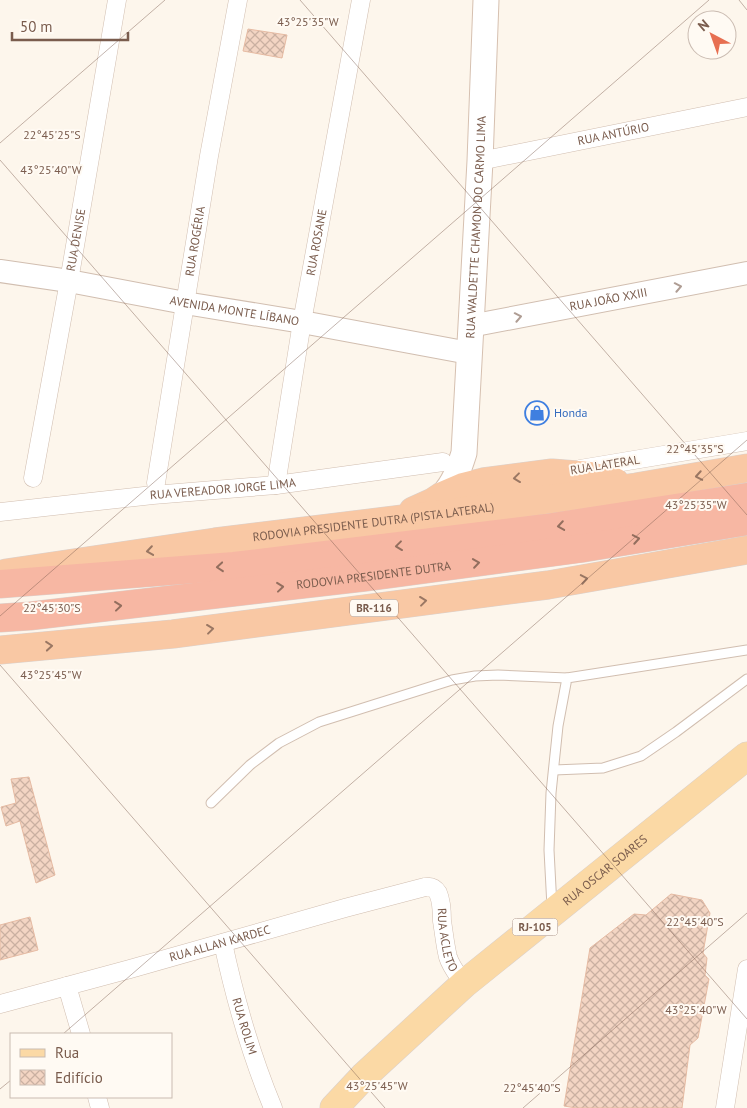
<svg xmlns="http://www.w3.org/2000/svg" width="747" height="1108" viewBox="0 0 747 1108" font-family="'PT Sans',sans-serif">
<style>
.building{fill:url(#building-cross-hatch);stroke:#e6bba3}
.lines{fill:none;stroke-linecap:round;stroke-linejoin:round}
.service-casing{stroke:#d1beb0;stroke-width:11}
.minor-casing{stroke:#d1beb0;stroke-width:19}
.tertiary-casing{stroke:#d1beb0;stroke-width:24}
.secondary-casing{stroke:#d6c0b0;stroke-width:27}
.primary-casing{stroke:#dad1cd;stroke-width:29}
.trunk-casing{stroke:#dad1cd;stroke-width:29}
.motorway-casing{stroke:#dad1cd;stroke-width:29}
.service{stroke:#fff;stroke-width:9}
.minor{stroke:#fff;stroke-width:18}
.tertiary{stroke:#fff;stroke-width:22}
.secondary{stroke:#fff;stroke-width:25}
.primary{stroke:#fbd9a5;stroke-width:28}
.trunk{stroke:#f9c8a4;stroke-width:28}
.motorway{stroke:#f7b7a3;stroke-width:28}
.oneway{stroke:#af9d94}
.oneway2{stroke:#9a7763}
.oneway3{stroke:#936e5e}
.ticks{fill:none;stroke:#7a5c4d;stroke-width:1;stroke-opacity:0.45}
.labels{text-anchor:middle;stroke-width:4;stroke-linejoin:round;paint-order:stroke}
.shield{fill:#fffaf3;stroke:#a28b7f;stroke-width:1}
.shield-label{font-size:11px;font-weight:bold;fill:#7a5c4d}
.street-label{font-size:12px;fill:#7a5c4d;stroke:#fffaf3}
.shop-label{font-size:12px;fill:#366cbe;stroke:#fffaf3;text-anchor:start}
.ticks-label{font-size:12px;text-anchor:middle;fill:#7a5c4d;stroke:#fffaf3;stroke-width:4;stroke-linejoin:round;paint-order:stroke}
</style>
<defs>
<pattern id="building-cross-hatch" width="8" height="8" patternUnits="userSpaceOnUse" patternTransform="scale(1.25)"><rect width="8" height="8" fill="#f3d5c3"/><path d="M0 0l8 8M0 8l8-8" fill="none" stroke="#cab0a1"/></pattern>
</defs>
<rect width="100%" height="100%" fill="#fdf6ec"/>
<g class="building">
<polygon points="248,29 287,35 282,58 243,51"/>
<polygon points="29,777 55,875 36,883 20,821 6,826 1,807 16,803 11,779"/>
<polygon points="671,894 702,900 710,913 703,953 707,958 705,975 709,979 698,1038 690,1045 682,1108 576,1108 564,1106 590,948 634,914 646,915"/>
<polygon points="30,917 38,950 0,960 0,925"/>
</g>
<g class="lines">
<g class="service-casing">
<g id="service">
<polyline points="554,770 603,768 641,756 676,732 747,679"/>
<polyline points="211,803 250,765 279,743 319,722 452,680 475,676 498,675 567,678"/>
<polyline points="552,907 549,850 551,793 558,726 567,678 747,650"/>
</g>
</g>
<g class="minor-casing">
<g id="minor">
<path id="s1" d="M480,161L747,107"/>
<polyline points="580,469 747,441"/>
<path id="s2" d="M33,478L69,281L117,0"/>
<path id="s3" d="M156,483L209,156L238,0"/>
<path id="s4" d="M276,485L302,322L361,0"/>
<path id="s5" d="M0,512L153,495L276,485L443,462"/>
<path id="s6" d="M223,943C235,999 251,1055 273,1108"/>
<polyline points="67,986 81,1034"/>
<path id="s7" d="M0,1004L130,969L345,908L425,887C431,886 435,888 438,893C442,902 442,912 442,921C444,933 445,945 448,957C451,967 458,975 464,984"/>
<polyline points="97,1097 100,1108"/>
<polyline points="725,1108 747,969"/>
</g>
</g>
<g class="tertiary-casing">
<g id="tertiary">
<path id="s8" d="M0,271L69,281L185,303L302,322L469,353"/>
<path id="s9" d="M470,326L747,273"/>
</g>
</g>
<g class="secondary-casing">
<g id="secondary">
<path id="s10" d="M442,496C454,484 459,469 464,453L480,161L486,0"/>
</g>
</g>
<g class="primary-casing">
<g id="primary">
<path id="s11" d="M334,1108L364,1076L464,984L747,756"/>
</g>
</g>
<g class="trunk-casing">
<g id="trunk">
<polyline points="413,511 433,502 442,496 463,487 483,482 552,473 590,476 615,482"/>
<path id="s12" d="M6,573L215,542L451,513L636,487L747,468"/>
<polyline points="0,650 173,634 548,585 747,550"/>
</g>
</g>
<g class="motorway-casing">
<g id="motorway">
<polyline points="0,584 234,566 546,528 747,497"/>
<path id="s13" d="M0,618L30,616L366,577L584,548L747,521"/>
</g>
</g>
<use href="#service" class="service"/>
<use href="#minor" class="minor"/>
<use href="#tertiary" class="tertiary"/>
<use href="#secondary" class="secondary"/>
<use href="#primary" class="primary"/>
<use href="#trunk" class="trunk"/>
<use href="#motorway" class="motorway"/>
</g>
<defs><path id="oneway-chevron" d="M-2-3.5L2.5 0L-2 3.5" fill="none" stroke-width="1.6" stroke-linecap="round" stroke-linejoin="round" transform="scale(1.25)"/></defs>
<g class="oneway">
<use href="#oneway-chevron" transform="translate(678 287) rotate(-11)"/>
<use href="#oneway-chevron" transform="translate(518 317) rotate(-11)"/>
</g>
<g class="oneway2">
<use href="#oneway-chevron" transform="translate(699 476) rotate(170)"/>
<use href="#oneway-chevron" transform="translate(517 478) rotate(173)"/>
<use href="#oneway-chevron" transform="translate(150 551) rotate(172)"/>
<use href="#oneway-chevron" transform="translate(584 579) rotate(-10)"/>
<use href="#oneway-chevron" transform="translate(423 601) rotate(-7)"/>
<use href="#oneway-chevron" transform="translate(210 629) rotate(-7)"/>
<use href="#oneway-chevron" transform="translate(49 646) rotate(-5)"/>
</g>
<g class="oneway3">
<use href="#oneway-chevron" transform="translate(561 526) rotate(171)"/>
<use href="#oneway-chevron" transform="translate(636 539) rotate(-10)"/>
<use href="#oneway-chevron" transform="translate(399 546) rotate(173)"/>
<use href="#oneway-chevron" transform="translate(476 563) rotate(-8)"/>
<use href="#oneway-chevron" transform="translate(220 567) rotate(175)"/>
<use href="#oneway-chevron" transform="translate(280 587) rotate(-6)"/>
<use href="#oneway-chevron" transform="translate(118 606) rotate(-6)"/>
</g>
<path class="ticks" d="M300,0L747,515M739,0L747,10M0,143L165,0M0,160L747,1019M0,616L709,0M0,665L385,1108M63,1034L747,440M0,1089L11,1080M523,1108L747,913"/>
<defs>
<g id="shop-ring" transform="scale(1.25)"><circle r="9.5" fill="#fffaf3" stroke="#3f7fe0" stroke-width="1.5"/><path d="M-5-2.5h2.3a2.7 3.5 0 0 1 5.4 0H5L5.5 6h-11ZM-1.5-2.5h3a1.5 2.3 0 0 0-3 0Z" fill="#3f7fe0"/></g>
</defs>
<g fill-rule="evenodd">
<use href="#shop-ring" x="537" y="413"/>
</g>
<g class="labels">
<g class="shield">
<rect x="350" y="599.5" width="48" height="17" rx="4"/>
<rect x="512.5" y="918.5" width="45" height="17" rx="4"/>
</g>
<g class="shield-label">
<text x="374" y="612">BR-116</text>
<text x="535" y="931">RJ-105</text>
</g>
<g class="street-label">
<text dy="4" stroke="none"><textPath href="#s1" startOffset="136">RUA ANTÚRIO</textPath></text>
<text dy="4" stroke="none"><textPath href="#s10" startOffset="275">RUA WALDETTE CHAMON DO CARMO LIMA</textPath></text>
<text dy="4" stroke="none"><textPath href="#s2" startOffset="242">RUA DENISE</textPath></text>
<text dy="4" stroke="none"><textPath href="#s3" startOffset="245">RUA ROGÉRIA</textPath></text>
<text dy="4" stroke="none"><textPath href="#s4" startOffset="246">RUA ROSANE</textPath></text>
<text dy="4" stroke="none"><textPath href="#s9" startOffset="141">RUA JOÃO XXIII</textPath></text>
<text dy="4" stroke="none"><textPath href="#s8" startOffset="238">AVENIDA MONTE LÍBANO</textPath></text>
<text transform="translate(605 465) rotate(-9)" y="4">RUA LATERAL</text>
<text dy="4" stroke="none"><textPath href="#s5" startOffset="224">RUA VEREADOR JORGE LIMA</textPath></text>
<text dy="4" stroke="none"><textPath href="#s12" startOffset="371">RODOVIA PRESIDENTE DUTRA (PISTA LATERAL)</textPath></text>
<text dy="4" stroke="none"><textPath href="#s13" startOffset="376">RODOVIA PRESIDENTE DUTRA</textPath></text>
<text dy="4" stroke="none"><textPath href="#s11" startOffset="361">RUA OSCAR SOARES</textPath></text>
<text dy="4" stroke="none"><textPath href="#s7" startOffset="504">RUA ACLETO</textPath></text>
<text dy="4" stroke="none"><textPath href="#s7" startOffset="228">RUA ALLAN KARDEC</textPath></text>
<text dy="4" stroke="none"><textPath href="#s6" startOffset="86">RUA ROLIM</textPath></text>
</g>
<g class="shop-label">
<text x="554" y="417">Honda</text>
</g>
</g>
<g class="ticks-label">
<text x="308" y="26">43°25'35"W</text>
<text x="52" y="139">22°45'25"S</text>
<text x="51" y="174">43°25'40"W</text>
<text x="695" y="453">22°45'35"S</text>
<text x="696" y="509">43°25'35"W</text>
<text x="52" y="612">22°45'30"S</text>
<text x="51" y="679">43°25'45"W</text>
<text x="695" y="926">22°45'40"S</text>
<text x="696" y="1014">43°25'40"W</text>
<text x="377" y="1090">43°25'45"W</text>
<text x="532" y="1092">22°45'40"S</text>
</g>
<rect x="10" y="1033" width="162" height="65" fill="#fffaf3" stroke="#cabbb1"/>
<rect x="20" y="1049" width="25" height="8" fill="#fbd9a5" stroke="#cabbb1"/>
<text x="55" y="1058" font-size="15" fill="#7a5c4d">Rua</text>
<rect x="20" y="1070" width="25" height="15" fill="url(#building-cross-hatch)" stroke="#cabbb1"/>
<text x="55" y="1083" font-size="15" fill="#7a5c4d">Edifício</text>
<g transform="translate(712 35) rotate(319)"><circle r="24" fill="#fffaf3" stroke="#cabbb1"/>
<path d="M0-4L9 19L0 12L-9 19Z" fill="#e76f51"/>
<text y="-8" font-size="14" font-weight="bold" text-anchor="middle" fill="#7a5c4d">N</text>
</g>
<path d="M12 32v8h116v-8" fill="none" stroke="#7a5c4d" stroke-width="2.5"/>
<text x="20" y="32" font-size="15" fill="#7a5c4d" stroke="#fffaf3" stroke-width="4" paint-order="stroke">50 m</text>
</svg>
